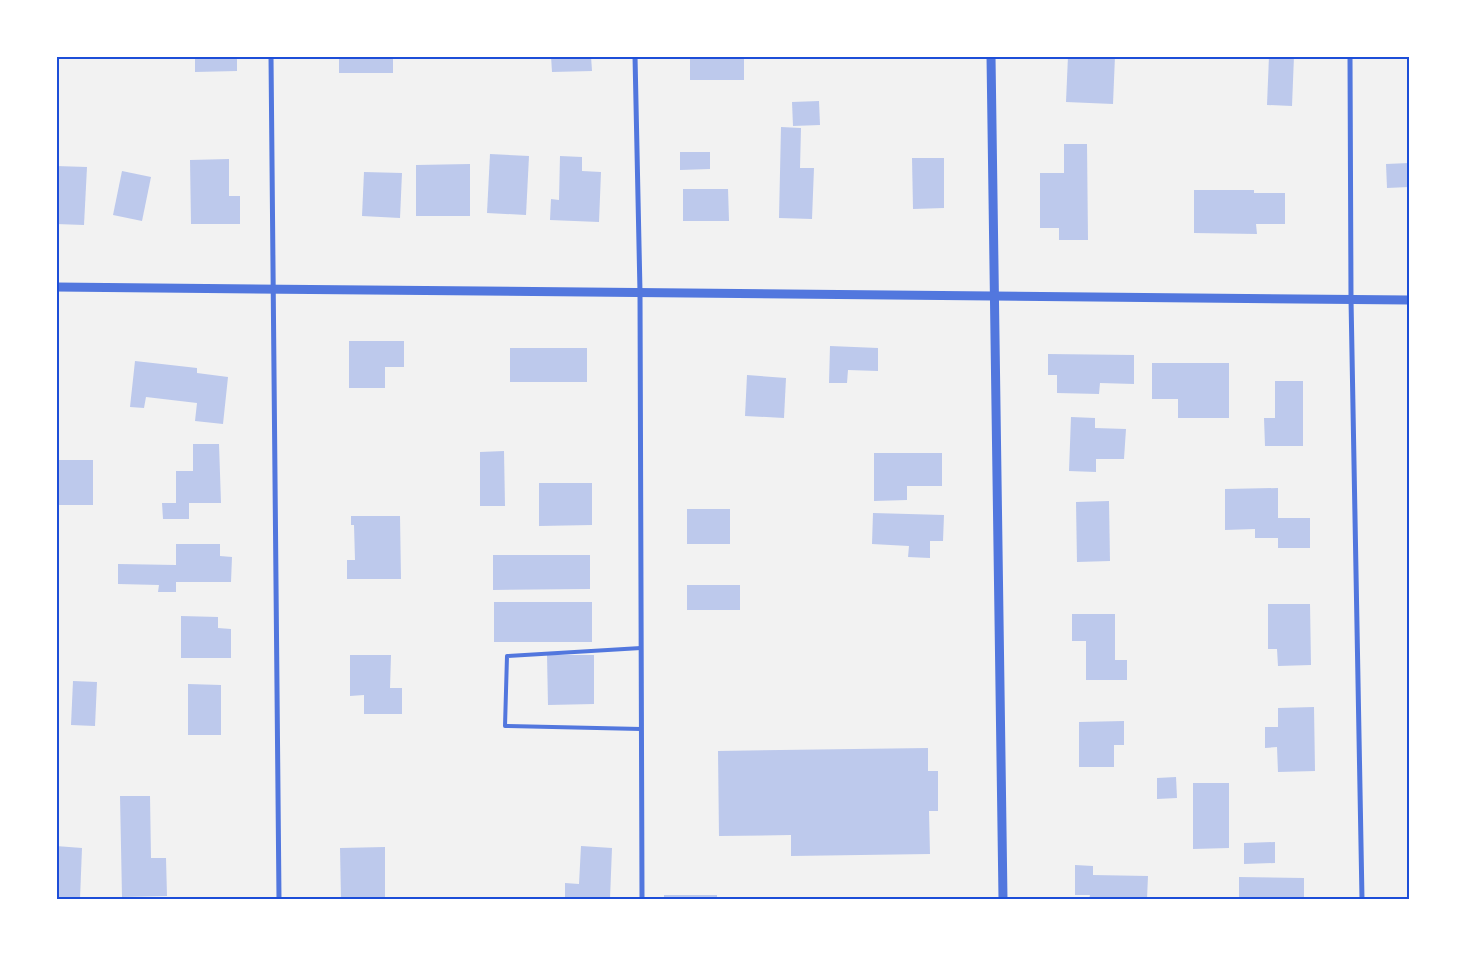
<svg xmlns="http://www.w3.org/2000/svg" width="1465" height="955" viewBox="0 0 1465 955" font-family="Karla,sans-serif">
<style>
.building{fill:#bdc9ec}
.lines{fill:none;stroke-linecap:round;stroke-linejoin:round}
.service{stroke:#5277de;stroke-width:4}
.minor{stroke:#5277de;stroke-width:5}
.tertiary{stroke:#5277de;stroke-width:9}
.neatline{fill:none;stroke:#1d4ed8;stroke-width:2}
</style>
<rect width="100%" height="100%" fill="#f2f2f2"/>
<g class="building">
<polygon points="195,56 237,56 237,71 195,72"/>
<rect x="339" y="56" width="54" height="17"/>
<polygon points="551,56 591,56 592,71 552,72"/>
<rect x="690" y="56" width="54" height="24"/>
<polygon points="1068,56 1115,56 1113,104 1066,102"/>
<polygon points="1269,56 1294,56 1292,106 1267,105"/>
<polygon points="819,101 820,125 793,126 792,102"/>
<polygon points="781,127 801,128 800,168 814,168 812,219 779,218"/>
<polygon points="1064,144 1087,144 1088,240 1059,240 1059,228 1040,228 1040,173 1064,173"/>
<polygon points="680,152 710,152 710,169 680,170"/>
<polygon points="490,154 529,156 526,215 487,213"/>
<polygon points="560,156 582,157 582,171 601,172 599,222 550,220 551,199 559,200"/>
<polygon points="912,158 944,158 944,208 913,209"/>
<polygon points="229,159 229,196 240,196 240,224 191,224 190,160"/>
<polygon points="1409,163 1409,187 1387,188 1386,164"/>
<polygon points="470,164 470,216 416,216 416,165"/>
<polygon points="56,166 87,167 84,225 56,224"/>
<polygon points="122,171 151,177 142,221 113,215"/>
<polygon points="364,172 402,173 400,218 362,216"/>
<polygon points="683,189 728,189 729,221 683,221"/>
<polygon points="1194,190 1254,190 1254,193 1285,193 1285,224 1256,224 1257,234 1194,233"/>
<polygon points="349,341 404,341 404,367 385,367 385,388 349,388"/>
<polygon points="830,346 878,348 878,371 848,370 847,383 829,383"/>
<rect x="510" y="348" width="77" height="34"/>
<polygon points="1048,354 1134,355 1134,384 1100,383 1099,394 1057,393 1057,375 1048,375"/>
<polygon points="135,361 197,368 197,373 228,377 223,424 195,421 197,403 146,397 144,408 130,407"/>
<polygon points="1152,363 1229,363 1229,418 1178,418 1178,399 1152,399"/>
<polygon points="747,375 786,378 784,418 745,416"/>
<polygon points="1275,381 1303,381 1303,446 1265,446 1264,418 1275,418"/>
<polygon points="1071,417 1095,418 1095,428 1126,429 1124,459 1096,459 1096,472 1069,471"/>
<polygon points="193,444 219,444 221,503 189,503 189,519 163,519 162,503 176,503 176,471 193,471"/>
<polygon points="504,451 505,506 480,506 480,452"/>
<polygon points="874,453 942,453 942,486 907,486 907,500 874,501"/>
<rect x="56" y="460" width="37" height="45"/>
<polygon points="539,483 592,483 592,525 539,526"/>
<polygon points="1278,488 1278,518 1310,518 1310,548 1278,548 1278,538 1255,538 1255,529 1225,530 1225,489"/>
<polygon points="1109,501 1110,561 1077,562 1076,502"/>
<rect x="687" y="509" width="43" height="35"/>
<polygon points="873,513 944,515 943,541 930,541 930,558 908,557 909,546 872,544"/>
<polygon points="351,516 400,516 401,579 347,579 347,560 355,560 354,525 351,525"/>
<polygon points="176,544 220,544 220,556 232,557 231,582 176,582 176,592 158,592 159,585 118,584 118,564 176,565"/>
<polygon points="493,555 590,555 590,589 493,590"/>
<rect x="687" y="585" width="53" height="25"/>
<rect x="494" y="602" width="98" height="40"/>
<polygon points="1268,604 1310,604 1311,665 1278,666 1277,649 1268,649"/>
<polygon points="1072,614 1115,614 1115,660 1127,660 1127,680 1086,680 1086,641 1072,641"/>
<polygon points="181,616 218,617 218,628 231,629 231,658 181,658"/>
<polygon points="350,655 391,655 390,688 402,688 402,714 364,714 364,695 350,696"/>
<polygon points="547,655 594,655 594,704 548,705"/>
<polygon points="73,681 97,682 95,726 71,725"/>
<polygon points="188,684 221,685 221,735 188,735"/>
<polygon points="1314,707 1315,771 1278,772 1277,747 1265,748 1265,727 1278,727 1278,708"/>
<polygon points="1124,721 1124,745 1114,745 1114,767 1079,767 1079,722"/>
<polygon points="928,748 928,771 938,771 938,811 929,811 930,854 791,856 791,835 719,836 718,751"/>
<polygon points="1176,777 1177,798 1157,799 1157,778"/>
<polygon points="1193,783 1229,783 1229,848 1193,849"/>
<polygon points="120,796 150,796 151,858 166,858 167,896 122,897"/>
<polygon points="1275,842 1275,863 1244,864 1244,843"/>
<polygon points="56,846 82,848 80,899 56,898"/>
<polygon points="581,846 612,848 610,899 565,899 565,883 579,884"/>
<polygon points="385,847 385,899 341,899 340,848"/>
<polygon points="1075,865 1093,866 1093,875 1148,876 1147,899 1089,899 1090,895 1075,895"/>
<polygon points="1239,877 1304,878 1304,899 1239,899"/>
<rect x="664" y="895" width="53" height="4"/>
</g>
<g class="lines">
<polyline class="service" points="641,729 505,726 507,656 641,648"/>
<g class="minor">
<polyline points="271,56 279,899"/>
<polyline points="635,56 640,292 642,899"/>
<polyline points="1350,56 1351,299 1362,899"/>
</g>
<g class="tertiary">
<polyline points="991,56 1003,899"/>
<polyline points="56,287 1409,300"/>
</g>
</g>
<rect width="1465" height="955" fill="none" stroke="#ffffff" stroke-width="115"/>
<rect x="58" y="58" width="1350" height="840" class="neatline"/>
</svg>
